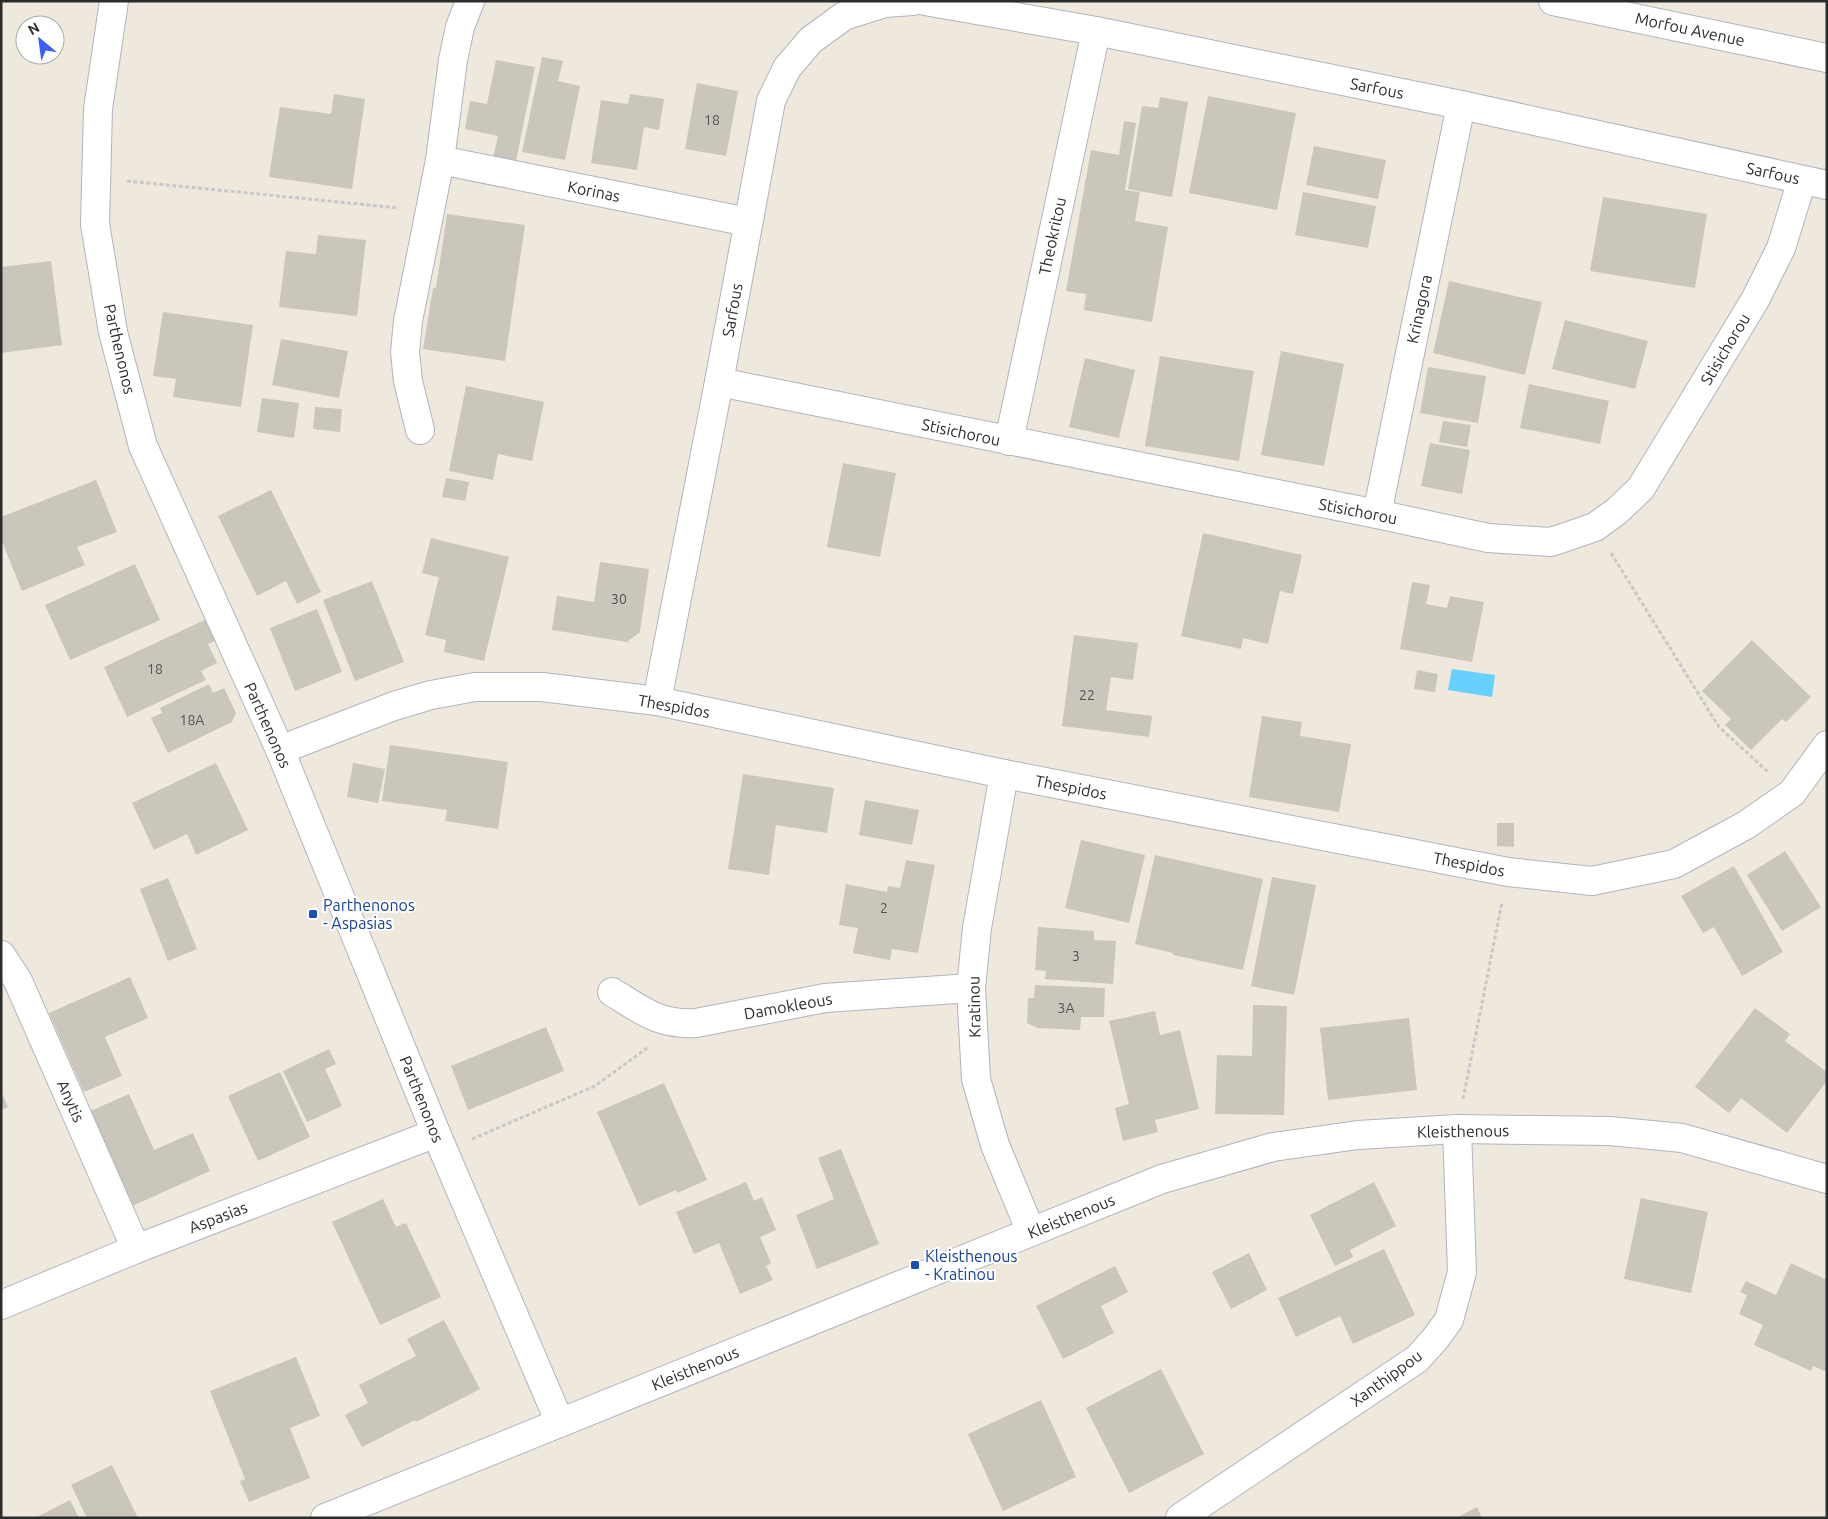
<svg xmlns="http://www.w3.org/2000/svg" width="1828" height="1519" viewBox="0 0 1828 1519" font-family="Ubuntu,sans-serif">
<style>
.water{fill:#66d1fc}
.building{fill:#cac6bc}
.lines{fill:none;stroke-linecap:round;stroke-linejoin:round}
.street-casing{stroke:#b1b4c1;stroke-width:30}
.secondary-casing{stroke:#b1b4c1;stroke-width:30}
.path{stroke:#c8c8c8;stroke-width:3;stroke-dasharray:4 2.5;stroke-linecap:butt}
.street{stroke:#fff;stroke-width:28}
.secondary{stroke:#fff;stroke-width:28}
.transit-dot{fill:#1a4fb4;stroke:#fff;stroke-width:2}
.labels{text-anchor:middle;stroke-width:4;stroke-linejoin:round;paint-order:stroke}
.number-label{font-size:14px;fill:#545250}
.street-label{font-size:16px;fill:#2c2c2c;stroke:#fff}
.transit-label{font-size:16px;fill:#164399;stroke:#fff;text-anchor:start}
</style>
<rect width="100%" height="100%" fill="#efe8dd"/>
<polygon class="water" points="1452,669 1495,675 1492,697 1448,690"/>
<g class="building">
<polygon points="542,57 563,61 558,81 580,86 565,160 522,152"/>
<polygon points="496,60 535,67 516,161 493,157 498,136 465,129 470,101 487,104"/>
<polygon points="697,83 738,91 726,156 685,149"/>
<polygon points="334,94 365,99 352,189 269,177 280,107 331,114"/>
<polygon points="630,94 664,99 659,130 644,127 637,170 591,163 601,100 628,104"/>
<polygon points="1208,96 1296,113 1277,210 1189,193"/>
<polygon points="1160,97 1188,102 1172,197 1128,189 1142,106 1158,108"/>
<polygon points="1124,121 1136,123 1125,190 1140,192 1135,221 1168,227 1152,322 1084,310 1086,294 1066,291 1091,150 1119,155"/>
<polygon points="1314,146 1386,160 1378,199 1306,185"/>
<polygon points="1303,192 1376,206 1368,248 1295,235"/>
<polygon points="1603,197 1707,214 1695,288 1590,271"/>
<polygon points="447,214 525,225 505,361 423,349 433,288 436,288"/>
<polygon points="318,235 366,240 357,316 279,307 286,251 316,254"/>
<polygon points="51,261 62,345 1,353 1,267"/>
<polygon points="1449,281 1542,302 1525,375 1433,353"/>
<polygon points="163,312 253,325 241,407 173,397 176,379 153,376"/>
<polygon points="1565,320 1648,341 1635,389 1552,369"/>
<polygon points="281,339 348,351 339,398 272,385"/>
<polygon points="1281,351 1344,364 1324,466 1261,455"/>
<polygon points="1160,356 1254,371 1239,461 1145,446"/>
<polygon points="1085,358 1135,370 1119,438 1069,427"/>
<polygon points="1428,367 1486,376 1478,423 1420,413"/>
<polygon points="1529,384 1609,401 1600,444 1520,428"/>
<polygon points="466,386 544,402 532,461 498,454 493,480 449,471"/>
<polygon points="262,398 299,403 294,438 257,432"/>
<polygon points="315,407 342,409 340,432 313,429"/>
<polygon points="1443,421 1471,425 1467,447 1439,442"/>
<polygon points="1430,443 1470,450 1462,494 1421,486"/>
<polygon points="843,463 896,473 880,557 827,547"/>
<polygon points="446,478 469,482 465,501 442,497"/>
<polygon points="96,480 117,532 77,547 85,565 22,591 1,539 1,517"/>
<polygon points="271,490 321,592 297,604 286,581 257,596 218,516"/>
<polygon points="1203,533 1302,555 1293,594 1280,591 1268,644 1243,638 1241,649 1181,636"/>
<polygon points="431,538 509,557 484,661 444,652 446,640 425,635 439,577 422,573"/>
<polygon points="600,562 649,569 640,632 627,642 552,630 557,596 594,602"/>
<polygon points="135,564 160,620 70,660 45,605"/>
<polygon points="372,581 404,662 355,681 323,600"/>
<polygon points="1412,582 1430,585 1426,604 1447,608 1450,596 1484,602 1472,662 1400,649"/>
<polygon points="317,609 342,672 295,691 270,628"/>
<polygon points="211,617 221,638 208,644 217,663 201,671 206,680 127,717 104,667"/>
<polygon points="1074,635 1138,643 1133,680 1111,677 1106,710 1152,716 1149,737 1062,726"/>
<polygon points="1752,640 1811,697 1786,722 1782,719 1751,750 1725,725 1731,719 1702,691"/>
<polygon points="1417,670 1438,674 1435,692 1414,689"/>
<polygon points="209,684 213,693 224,688 236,713 232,722 168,753 151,718 162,713 160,708"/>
<polygon points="1262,716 1302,722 1300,736 1351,744 1339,812 1249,797"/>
<polygon points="390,745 508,762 498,829 445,821 447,810 382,801"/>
<polygon points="216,763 248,830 196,855 187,834 154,850 132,803"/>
<polygon points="353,763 385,769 378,803 347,797"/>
<polygon points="743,774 834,788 827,833 776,825 769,875 728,869"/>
<polygon points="865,800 919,810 912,845 859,835"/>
<polygon points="1497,823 1514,823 1514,847 1497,846"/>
<polygon points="1081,840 1145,855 1129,923 1065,908"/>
<polygon points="1785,851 1821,907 1782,931 1747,875"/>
<polygon points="1155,855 1263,879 1243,970 1173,955 1173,953 1135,944"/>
<polygon points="906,860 935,865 918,953 892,949 890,960 853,953 858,928 839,925 846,884 887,892 888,886 900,888"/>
<polygon points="1734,866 1783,952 1742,976 1714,927 1703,933 1681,896"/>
<polygon points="1272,877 1316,885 1294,995 1251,986"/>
<polygon points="168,878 197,949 168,961 140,889"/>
<polygon points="1038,927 1094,931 1094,940 1116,941 1113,984 1045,979 1046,971 1035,970"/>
<polygon points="130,977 148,1018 105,1037 122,1076 84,1092 49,1013"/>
<polygon points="1035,985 1105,988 1104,1017 1081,1017 1080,1030 1038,1028 1027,1023 1028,998 1034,998"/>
<polygon points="1253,1005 1287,1006 1284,1115 1215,1114 1217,1055 1252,1056"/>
<polygon points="1755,1008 1790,1034 1785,1041 1827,1072 1827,1081 1787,1133 1741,1098 1729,1113 1695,1087"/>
<polygon points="1155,1011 1160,1035 1180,1030 1199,1109 1155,1120 1158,1132 1123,1141 1115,1108 1129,1104 1109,1021"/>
<polygon points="1409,1018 1417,1090 1328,1100 1320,1028"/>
<polygon points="546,1027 564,1071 468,1110 451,1066"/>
<polygon points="329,1049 336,1064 325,1069 342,1106 307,1122 283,1071"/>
<polygon points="280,1072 310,1137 258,1161 228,1096"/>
<polygon points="664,1083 707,1180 677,1193 676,1190 639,1206 597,1112"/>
<polygon points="1,1091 8,1107 1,1110"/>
<polygon points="129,1094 154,1150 193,1133 210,1171 130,1207 88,1112"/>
<polygon points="841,1149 879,1244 817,1269 796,1215 834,1199 818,1158"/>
<polygon points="746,1182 754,1201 762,1197 776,1230 760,1237 771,1263 766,1266 773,1280 740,1294 719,1243 694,1254 676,1212"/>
<polygon points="1374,1182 1396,1226 1350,1250 1353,1257 1335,1266 1310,1215"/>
<polygon points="1641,1198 1708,1212 1691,1293 1624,1279"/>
<polygon points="383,1199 396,1227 406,1223 441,1297 380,1325 332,1222"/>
<polygon points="1384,1249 1415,1315 1353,1344 1340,1316 1296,1337 1278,1298"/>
<polygon points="1249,1253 1267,1290 1231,1309 1212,1272"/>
<polygon points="1791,1263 1827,1280 1827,1372 1813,1366 1811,1371 1754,1345 1763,1325 1739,1314 1747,1295 1740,1292 1746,1281 1776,1295"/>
<polygon points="1115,1266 1128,1292 1101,1306 1114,1333 1063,1359 1036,1306"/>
<polygon points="444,1320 480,1389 416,1422 415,1420 362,1447 345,1415 368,1403 359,1385 416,1356 407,1339"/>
<polygon points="296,1357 320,1416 290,1428 310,1478 249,1502 240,1481 245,1479 210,1391"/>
<polygon points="1161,1369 1204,1454 1129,1493 1086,1408"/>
<polygon points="1041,1400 1076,1477 1003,1511 968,1434"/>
<polygon points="112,1465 138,1518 87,1518 71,1485"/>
<polygon points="70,1500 79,1518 35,1518"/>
<polygon points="1477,1507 1482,1518 1456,1518"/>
</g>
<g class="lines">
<g class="street-casing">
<g id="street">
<polyline points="114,1 98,109 95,224 113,332 143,446 280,750 436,1133 560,1423"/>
<polyline points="925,1 1096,31 1461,105 1827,185"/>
<polyline points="440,160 748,222"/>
<polyline points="719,382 1377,514 1488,538 1551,542 1595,527 1617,511 1641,488 1755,300 1781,248 1802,180"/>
<polyline points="420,430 408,381 405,352 408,321 440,160 453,60 460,27 470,1"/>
<polyline points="1009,441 1096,31"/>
<polyline points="1377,514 1461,105"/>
<polyline points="657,701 719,382 771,101 787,68 811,40 844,16 885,3 913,1"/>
<polyline points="280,750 394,706 431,695 475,687 542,687 657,701 1004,774 1508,872 1592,881 1674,864 1746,825 1792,793 1827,745"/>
<polyline points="1004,774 977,928 971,988 976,1079 995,1145 1031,1232"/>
<polyline points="1,955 18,981 136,1249"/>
<path d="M612,992C643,1011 659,1025 696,1023L825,998L971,988"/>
<polyline points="1,1305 136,1249 436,1133"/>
<polyline points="325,1518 1162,1179 1273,1147 1358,1135 1457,1129 1610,1131 1682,1138 1827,1179"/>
<polyline points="1180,1518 1417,1359 1435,1339 1449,1320 1462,1272 1457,1129"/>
</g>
</g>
<g class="secondary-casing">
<polyline id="secondary" points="1553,1 1827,58"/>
</g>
<g class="path">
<polyline points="127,181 399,208"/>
<polyline points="1611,553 1719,727 1768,772"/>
<polyline points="1463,1099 1502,902"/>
<polyline points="472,1139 595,1086 647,1048"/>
</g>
<use href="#street" class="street"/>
<use href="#secondary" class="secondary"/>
</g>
<g class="transit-dot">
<rect x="308" y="909" width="10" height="10" rx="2.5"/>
<rect x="910" y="1260" width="10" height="10" rx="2.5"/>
</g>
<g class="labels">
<g class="number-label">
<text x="712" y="125">18</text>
<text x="619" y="604">30</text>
<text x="155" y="674">18</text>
<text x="1087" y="700">22</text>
<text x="192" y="725">18A</text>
<text x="884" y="913">2</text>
<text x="1076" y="961">3</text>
<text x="1066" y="1013">3A</text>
</g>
<g class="street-label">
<text transform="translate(1690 29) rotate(12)" y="6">Morfou Avenue</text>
<text transform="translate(1377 88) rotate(11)" y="6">Sarfous</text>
<text transform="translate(1773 173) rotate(12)" y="6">Sarfous</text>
<text transform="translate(594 191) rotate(11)" y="6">Korinas</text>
<text transform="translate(1052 236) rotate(-78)" y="6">Theokritou</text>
<text transform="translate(1419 309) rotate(-78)" y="6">Krinagora</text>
<text transform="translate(732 310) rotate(-80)" y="6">Sarfous</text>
<text transform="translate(120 349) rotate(77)" y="6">Parthenonos</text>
<text transform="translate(1725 349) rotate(-59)" y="6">Stisichorou</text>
<text transform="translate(961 432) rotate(12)" y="6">Stisichorou</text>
<text transform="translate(1358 511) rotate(11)" y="6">Stisichorou</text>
<text transform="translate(674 706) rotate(10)" y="6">Thespidos</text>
<text transform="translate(268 725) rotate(66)" y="6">Parthenonos</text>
<text transform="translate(1071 787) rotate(11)" y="6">Thespidos</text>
<text transform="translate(1469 864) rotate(11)" y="6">Thespidos</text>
<text transform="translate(788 1006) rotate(-10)" y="6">Damokleous</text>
<text transform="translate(974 1007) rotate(-91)" y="6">Kratinou</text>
<text transform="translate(422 1099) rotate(68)" y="6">Parthenonos</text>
<text transform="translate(71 1101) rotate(66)" y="6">Anytis</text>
<text transform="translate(1463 1131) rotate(-1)" y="6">Kleisthenous</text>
<text transform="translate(1071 1216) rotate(-22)" y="6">Kleisthenous</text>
<text transform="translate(218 1217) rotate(-21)" y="6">Aspasias</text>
<text transform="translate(695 1368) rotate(-22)" y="6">Kleisthenous</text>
<text transform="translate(1386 1378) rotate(-36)" y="6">Xanthippou</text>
</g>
<g class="transit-label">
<text x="323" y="911">Parthenonos<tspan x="323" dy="18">- Aspasias</tspan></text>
<text x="925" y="1262">Kleisthenous<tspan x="925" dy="18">- Kratinou</tspan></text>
</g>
</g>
<rect width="1828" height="1519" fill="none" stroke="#2c2c2c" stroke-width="5"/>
<g transform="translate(40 40) rotate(331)"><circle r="24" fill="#ffffff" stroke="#ababab"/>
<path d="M0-4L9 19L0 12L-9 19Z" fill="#3b5cff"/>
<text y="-8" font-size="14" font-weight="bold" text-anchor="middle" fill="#2c2c2c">N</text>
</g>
</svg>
